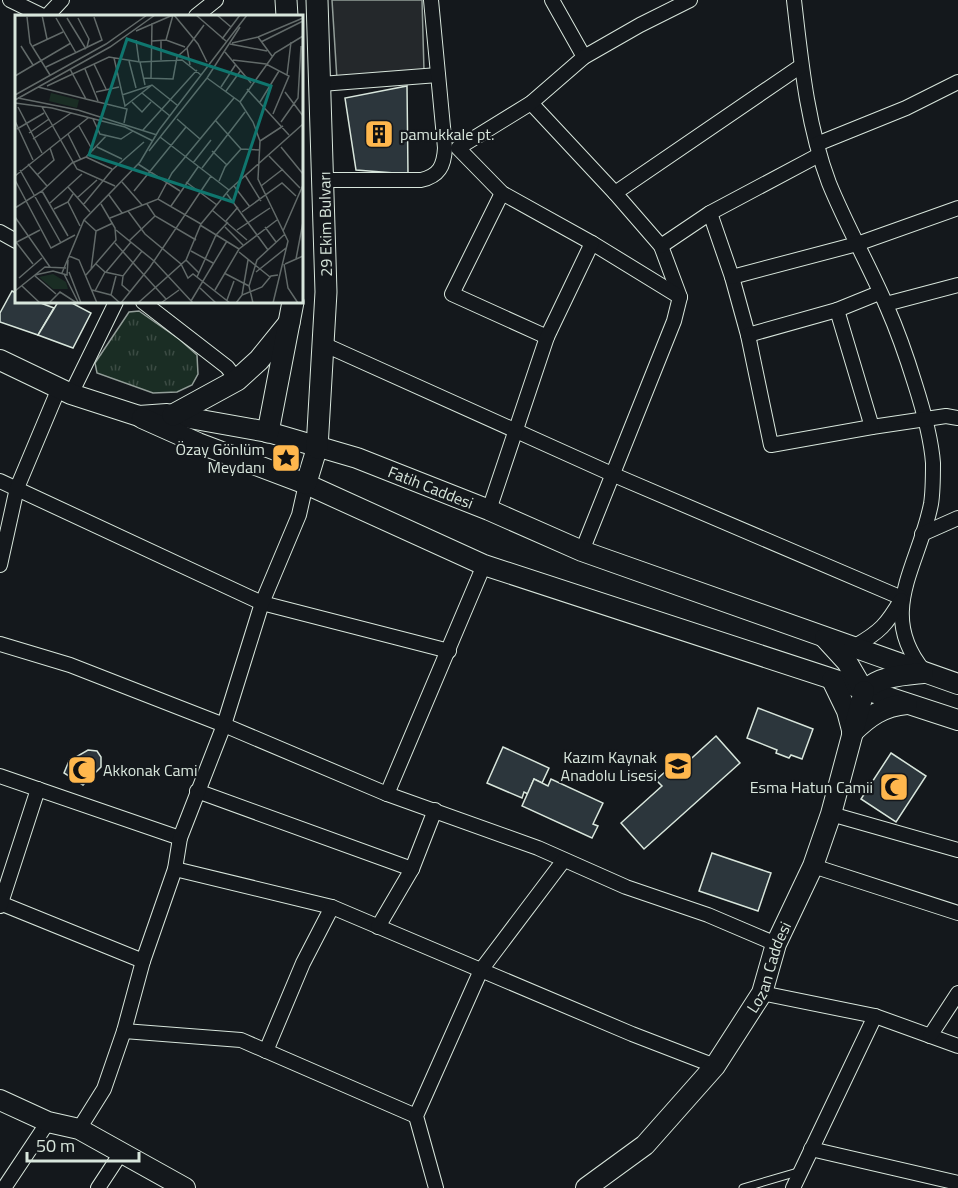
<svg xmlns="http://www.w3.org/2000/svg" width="958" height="1188" viewBox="0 0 958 1188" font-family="'Titillium Web',sans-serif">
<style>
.park{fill:url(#park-tufts);stroke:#939e99;stroke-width:1.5}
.parking{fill:#24282b;stroke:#939e99;stroke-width:1.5}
.building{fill:#2c363c;stroke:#d8e6dc;stroke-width:1.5}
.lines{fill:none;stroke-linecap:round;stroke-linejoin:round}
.lane-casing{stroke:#d8e6dc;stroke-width:9}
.street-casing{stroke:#d8e6dc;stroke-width:16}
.secondary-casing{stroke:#d8e6dc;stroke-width:22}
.primary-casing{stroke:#d8e6dc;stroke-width:23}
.lane{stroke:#14181c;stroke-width:7}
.street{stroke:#14181c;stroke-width:14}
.secondary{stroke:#14181c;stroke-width:20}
.primary{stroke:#14181c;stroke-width:21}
.labels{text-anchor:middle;stroke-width:4.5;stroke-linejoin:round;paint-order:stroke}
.poi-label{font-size:16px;fill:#d8e6dc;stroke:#14181c;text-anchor:end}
.street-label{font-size:16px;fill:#d8e6dc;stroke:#14181c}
.inset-road{fill:none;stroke:#626a69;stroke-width:1.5}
.view{fill:#0f766e;fill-opacity:0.15;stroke:#0f766e;stroke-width:3}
.inset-edge{fill:none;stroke:#d8e6dc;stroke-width:3}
</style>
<defs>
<pattern id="park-tufts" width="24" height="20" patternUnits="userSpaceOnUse" patternTransform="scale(1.5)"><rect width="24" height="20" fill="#1a2d24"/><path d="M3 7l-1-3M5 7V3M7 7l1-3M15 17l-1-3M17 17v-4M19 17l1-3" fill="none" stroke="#3b4b43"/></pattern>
</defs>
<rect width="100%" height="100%" fill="#14181c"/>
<polygon class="park" points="139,311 179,339 197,355 198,374 192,385 177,392 153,393 97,373 95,363 129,312"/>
<polygon class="parking" points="332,0 422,0 424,71 337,80"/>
<g class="building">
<polygon points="407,86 408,174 356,170 345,98"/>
<polygon points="12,291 16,293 16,302 38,302 54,308 38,335 0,322 0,313"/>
<polygon points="58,302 70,302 91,313 73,348 38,335"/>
<polygon points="758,708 813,729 802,759 791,755 789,758 776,753 777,750 747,738"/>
<polygon points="716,736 740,763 644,849 621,823 662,786 656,780 666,771 671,777"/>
<polygon points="503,747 549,768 542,783 534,779 528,794 524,792 522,798 487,783"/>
<polygon points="88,750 97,751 101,757 101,767 83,785 64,773 69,761"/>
<polygon points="891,753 926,776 896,822 861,799"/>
<polygon points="534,779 548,786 551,779 603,803 593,824 598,826 592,838 522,806"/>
<polygon points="712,853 771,873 758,911 699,891"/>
</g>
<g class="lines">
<g class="lane-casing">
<polyline id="lane" points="743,1188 801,1171"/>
</g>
<g class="street-casing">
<g id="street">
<polyline points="10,0 43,16"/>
<polyline points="552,0 584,57"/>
<path d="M794,0C801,61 807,125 829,183C846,225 869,265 887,307C898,332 907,358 915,384C923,409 931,436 933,463C933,476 933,492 931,504C919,566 876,613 924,671"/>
<polyline points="47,16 62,0"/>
<polyline points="196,16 216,0"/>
<polyline points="321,84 438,75"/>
<polyline points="531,103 615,193 661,246 680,297 674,321 582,551"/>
<polyline points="817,144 906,108 958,82"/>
<path d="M324,180H421C439,176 444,166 445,148L431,0"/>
<polyline points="502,193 452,294 547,337"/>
<polyline points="615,193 801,66"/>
<polyline points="710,213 732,277 748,335 771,445 872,427 946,416 958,418"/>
<polyline points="0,232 16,241"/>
<polyline points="661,246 710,213 819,155"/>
<polyline points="732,277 857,244 958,208"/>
<polyline points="680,297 592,243 502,193 458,148 531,103 584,57 640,25 690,0"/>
<polyline points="143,302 227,367 237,380"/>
<polyline points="886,304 958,285"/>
<polyline points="837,310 872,427"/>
<polyline points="748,335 837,310 879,293"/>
<polyline points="323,344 614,475 902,598"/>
<polyline points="71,394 116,302"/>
<polyline points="0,481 262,603 449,651"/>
<polyline points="489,510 547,337 592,243"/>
<polyline points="922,534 958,518"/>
<polyline points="0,565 17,488 59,388"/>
<polyline points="0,644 70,665 224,725 387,794 538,848 626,887 708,915 776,944"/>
<path d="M855,646C880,632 887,624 901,600"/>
<polyline points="0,776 180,838"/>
<polyline points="197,791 412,869"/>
<polyline points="387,794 484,565"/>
<polyline points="831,814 958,850"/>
<polyline points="813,866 958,913"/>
<polyline points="175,869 332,907 632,1034 715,1066"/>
<polyline points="0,903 143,961"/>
<polyline points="0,906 38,789"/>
<polyline points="378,927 412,869 435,810"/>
<polyline points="762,993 875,1016 958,1046"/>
<polyline points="124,1031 241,1040 416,1116"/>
<polyline points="930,1036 958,993"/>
<polyline points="266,1051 303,963 332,907"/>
<polyline points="79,1129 104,1089 124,1031 143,961 175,869 180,838 224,725 262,603 299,515 306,484"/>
<polyline points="811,1149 958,1183"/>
<polyline points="4,1188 48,1122"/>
<polyline points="98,1188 121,1153"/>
<polyline points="436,1188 416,1116 481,970 564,860"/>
<polyline points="793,1188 875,1016"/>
</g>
</g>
<g class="secondary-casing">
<g id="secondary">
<path id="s1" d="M0,360L71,394L139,416L167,414L268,432L357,458L489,510L582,551L958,684"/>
<polyline points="142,418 198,443 306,484 484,565 958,720"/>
<polyline points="306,484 317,448"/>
<polyline points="825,638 847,662 864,691"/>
<polyline points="832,680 847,711 852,730"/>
<path d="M864,691C879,676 903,675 923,673"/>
<path d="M852,733C868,717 883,706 907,704"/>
<polyline points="0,1100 48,1122 79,1129 185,1188"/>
<path id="s2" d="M586,1188L645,1145L715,1066L762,993L776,944L813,866L831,814L864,691"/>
</g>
</g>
<g class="primary-casing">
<g id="primary">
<polyline points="286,0 287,16"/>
<polyline points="173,415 237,380 259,360 289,323"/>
<polyline points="268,432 293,302"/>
<polyline points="317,448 326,292 317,0"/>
</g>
</g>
<use href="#lane" class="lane"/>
<use href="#street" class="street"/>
<use href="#secondary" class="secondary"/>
<use href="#primary" class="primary"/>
</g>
<defs>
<g id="building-square" transform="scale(1.5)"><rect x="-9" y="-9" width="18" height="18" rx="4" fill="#ffb74d" stroke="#14181c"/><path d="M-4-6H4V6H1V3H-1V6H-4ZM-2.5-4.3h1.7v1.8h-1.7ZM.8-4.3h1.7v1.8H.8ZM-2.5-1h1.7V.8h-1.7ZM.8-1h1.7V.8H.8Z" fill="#111"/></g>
<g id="sight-square" transform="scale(1.5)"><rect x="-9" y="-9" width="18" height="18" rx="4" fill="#ffb74d" stroke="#14181c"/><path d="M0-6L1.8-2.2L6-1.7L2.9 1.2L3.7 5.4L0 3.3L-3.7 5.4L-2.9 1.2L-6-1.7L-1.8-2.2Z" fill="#111"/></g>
<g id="school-square" transform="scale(1.5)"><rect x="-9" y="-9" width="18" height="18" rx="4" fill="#ffb74d" stroke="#14181c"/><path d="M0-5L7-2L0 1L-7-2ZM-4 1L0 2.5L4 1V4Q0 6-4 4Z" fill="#111"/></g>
<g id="mosque-square" transform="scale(1.5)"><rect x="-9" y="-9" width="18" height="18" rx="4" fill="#ffb74d" stroke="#14181c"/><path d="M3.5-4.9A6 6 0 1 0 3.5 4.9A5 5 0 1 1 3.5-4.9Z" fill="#111"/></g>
</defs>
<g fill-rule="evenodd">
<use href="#building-square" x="379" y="134"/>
<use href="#sight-square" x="286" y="458"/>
<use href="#school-square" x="678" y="766"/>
<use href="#mosque-square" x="82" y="770"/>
<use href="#mosque-square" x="894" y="787"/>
</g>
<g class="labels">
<g class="poi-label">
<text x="400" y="140" text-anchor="start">pamukkale pt.</text>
<text x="265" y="455">Özay Gönlüm<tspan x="265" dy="18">Meydanı</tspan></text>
<text x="657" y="763">Kazım Kaynak<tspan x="657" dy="18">Anadolu Lisesi</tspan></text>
<text x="103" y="776" text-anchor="start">Akkonak Cami</text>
<text x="873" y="793">Esma Hatun Camii</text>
</g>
<g class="street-label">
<text transform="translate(325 224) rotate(-91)" y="6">29 Ekim Bulvarı</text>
<text dy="6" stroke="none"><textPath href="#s1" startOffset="453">Fatih Caddesi</textPath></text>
<text dy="6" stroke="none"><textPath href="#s2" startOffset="292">Lozan Caddesi</textPath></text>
</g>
</g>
<g transform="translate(15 15)">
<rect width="288" height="288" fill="#14181c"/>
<path d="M36,78L64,85L62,93L34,86ZM38,259L51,267L53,274H38L24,262Z" fill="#1a2d24"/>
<path class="inset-road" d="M27,0L32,24M159,0L183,29L192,47M181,0L211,26M202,0L216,12M0,1L84,0M12,2L15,28L35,60M41,3L61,38M52,3L71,34M63,3L74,24L72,32M121,16L158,0M243,22L257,41M207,24L225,0M121,25L124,47M151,25L158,0M137,26L151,25L170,32M246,27L288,6M217,28L243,22L288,3M215,29L252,36M6,31L18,50M18,31L48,17M210,37L236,68M99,43L110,91L137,70M146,45V26M218,45L251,49L274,61L258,99M114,46L121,73M125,47L130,70M79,49L91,74M175,50L172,33L189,10M31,52L87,25L79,2M55,54L71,84L112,94L109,108M70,54L83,86M272,60L276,27M0,61L56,28M128,63L158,64L162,42L172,33M136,63L137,8M192,63L225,87L238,107L245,126L243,164L273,226L258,288M32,71L94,42L125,47L167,45L186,60M23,72L71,84M206,72L221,49M232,74L274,120M211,76L226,55M81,77L104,72M270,77L288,101M127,78L155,101M0,80L91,29L132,0M107,80L137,70L162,90M3,83L63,95L142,120M0,85L95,32L140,0M117,87L127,97L136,87M225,87L260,38L288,21M245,87L264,56M0,88L37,93L110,112L138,126M3,92L27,138M27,92L62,154L100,171M78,104L85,119L106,124L118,116M162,104L185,124M0,106L18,145M201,106L226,134L245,135M266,107L283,83L286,31M64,111L78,136M2,114L29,98M128,115L182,55M14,118L34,104M53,119L66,145M145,122L214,175M18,124L56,98M245,126L268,111M82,132L107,144M266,132L288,159M134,136L192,63L225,12M197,136L212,150M254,141L285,173M71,142L97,154M178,148L196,125M13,149L32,171M123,149L165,176M187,153L230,97M5,155L46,228M22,160L39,145L35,133M230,160L246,186M0,161L73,103M0,165L36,233L60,220M204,166L210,152L226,134M107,167L127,190M171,167L202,190M219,171L235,192M246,171L268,154M53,172L75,197M27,176L53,221M119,176L171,112M212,179L253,235M94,180L107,198M62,183L82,165M143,184L157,158L219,83M53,187L65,211M35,188L67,159M132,189L140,201L181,225M68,190L97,155L129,127M156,191L183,152M0,193L27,176L57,148L71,142L91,121M39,194L53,187L58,179M197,195L232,225M113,196L130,219L166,249L173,263L178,259L215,288M227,197L267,168L281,181M0,202L35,252M95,203L143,184L186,209M69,205L81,216L76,255M211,206L223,192M185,210L224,234M210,212L228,230M250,212L261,227M101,215L139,246L178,288M222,215L255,193M81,216L98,208M268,216L288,170M114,226L140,201M1,227L18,249M0,228L25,215M100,228L151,284M176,236L198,248M224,237L255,262M54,241L64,245L82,288M281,244L288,207M171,245L184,258M81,249L90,257L108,261L127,236M269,249L273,273L283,288M270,249L288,241M54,257L66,288M91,257L116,227M241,257L271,233M47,258L69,205L125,147L144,115L232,0M209,258L234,271M49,259L63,287M20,260L38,256L52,260L53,245M71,260L101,225L100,213L86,189M20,261L41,279M108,261L107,270L115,277M182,262L201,220L213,207M4,263L27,243M7,271L25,288M185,273L201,288M77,275L96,280L105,288M200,275L224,234L262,205M0,276L30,252L51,253M80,276L90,257M96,280L101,261M227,280L233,245M212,285L219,266M176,286L212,226M34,288L45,277L62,288M106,288L135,252L196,161M123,288L171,245L186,209L214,175L288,109M146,288L164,275M221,288L227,280L247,272L256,261L263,260M238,288L234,271L242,245L270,219"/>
<path class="view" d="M112,24L256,71L218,187L74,140Z"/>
<rect width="288" height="288" class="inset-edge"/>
</g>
<path d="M27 1152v9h112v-9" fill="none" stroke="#d8e6dc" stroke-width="3"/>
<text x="36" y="1152" font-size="18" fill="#d8e6dc" stroke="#14181c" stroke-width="4.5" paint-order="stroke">50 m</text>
</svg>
